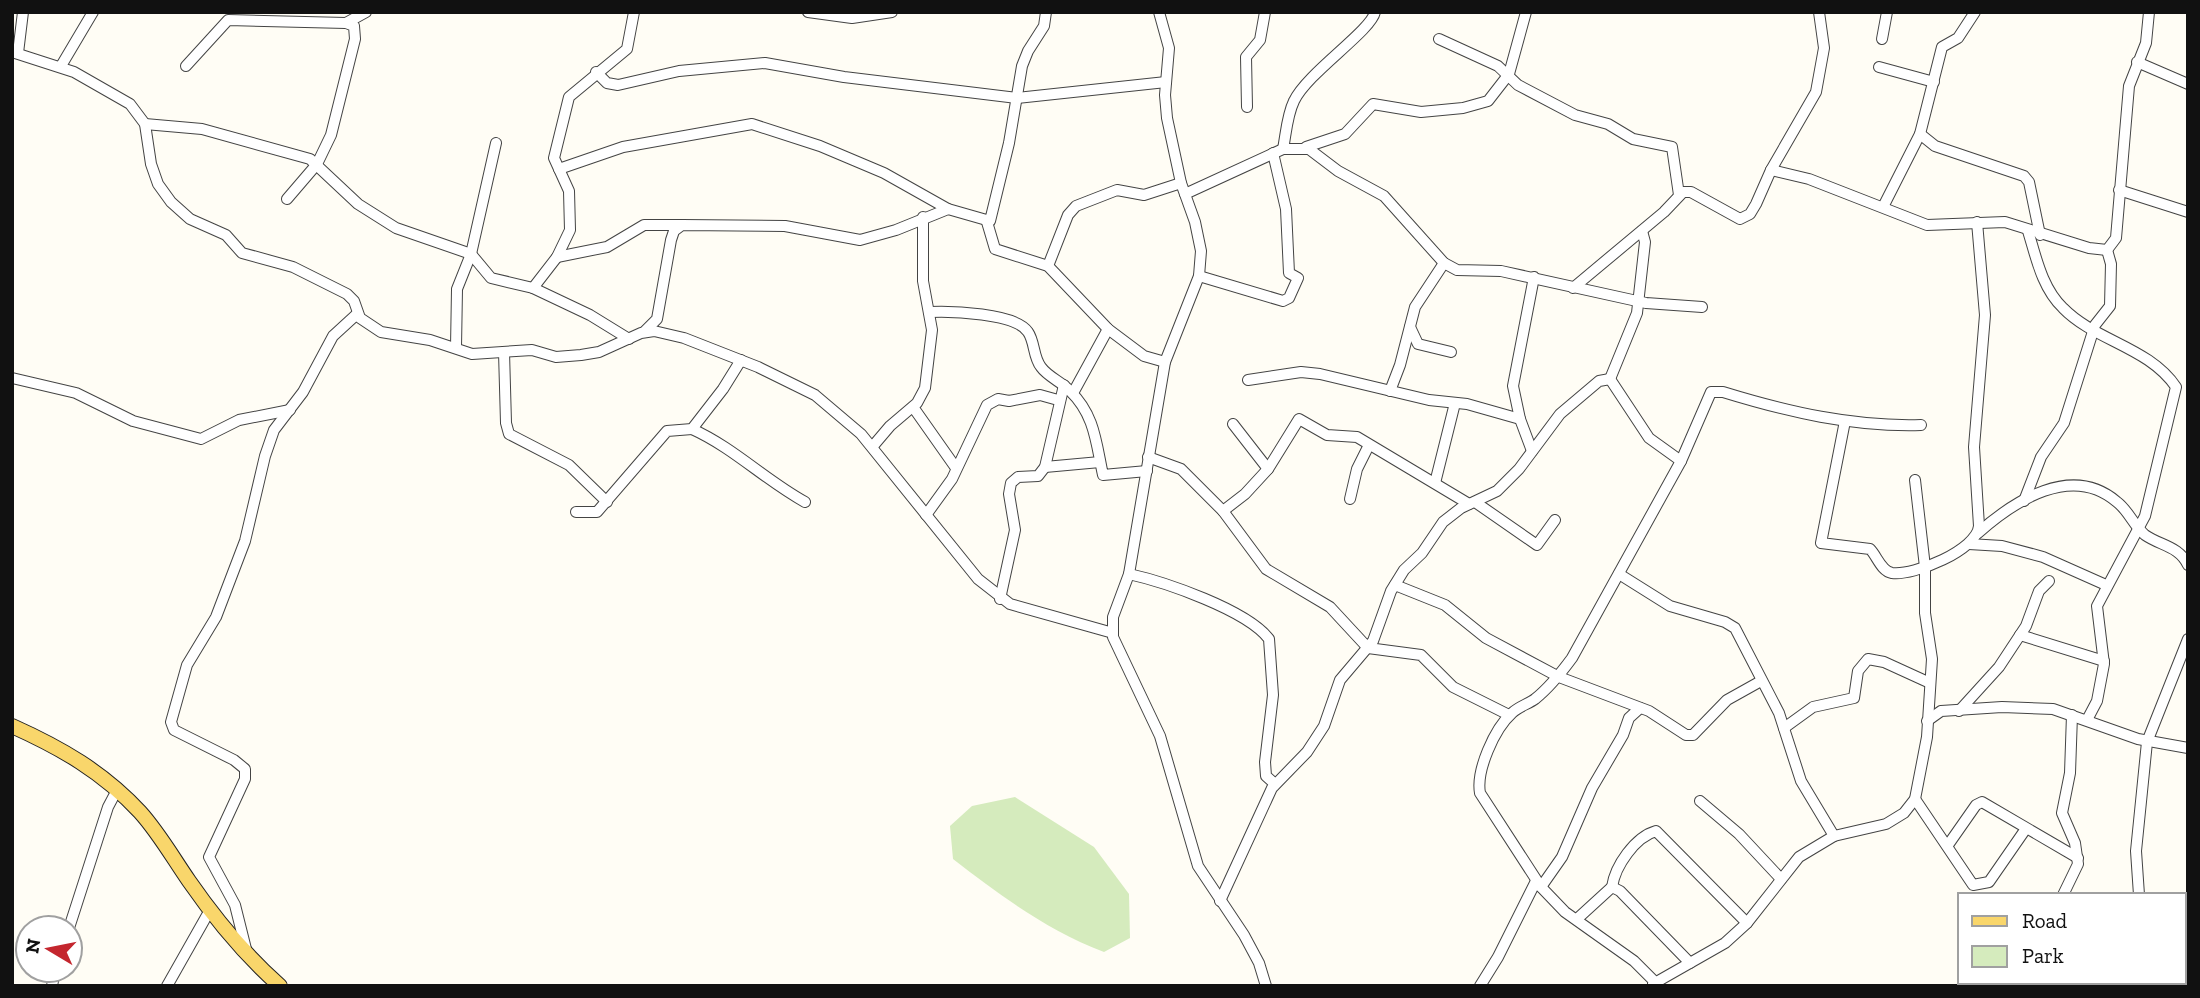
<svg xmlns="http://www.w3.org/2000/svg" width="2200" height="998" viewBox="0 0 2200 998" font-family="'Zilla Slab',serif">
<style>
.green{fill:#d5ebbd}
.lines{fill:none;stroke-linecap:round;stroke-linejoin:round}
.minor-casing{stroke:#444;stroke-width:12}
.major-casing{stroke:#222;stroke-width:16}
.minor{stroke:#fff;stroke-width:10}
.major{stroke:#f9d66b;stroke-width:14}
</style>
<rect width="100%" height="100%" fill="#fffdf5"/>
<path class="green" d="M1015,797L1094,847L1129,894L1130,938L1104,952C1047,930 1001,896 953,859L950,826L972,806Z"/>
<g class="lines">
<g class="minor-casing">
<g id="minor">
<polyline points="808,12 852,18 892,12"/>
<polyline points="1159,12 1169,48 1165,95 1167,118 1181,183 1195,222 1201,251 1199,276 1165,362 1129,574 1113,617 1113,637 1160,736 1198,866 1244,935 1259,963 1266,986"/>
<polyline points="346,23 366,12"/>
<polyline points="1439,39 1498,66 1518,85 1575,115 1608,124 1633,139 1672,147 1679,195"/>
<polyline points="1882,39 1887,12"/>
<polyline points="12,52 74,72 130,104 145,124 151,164 158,184 171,202 190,219 226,235 242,253 293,267 347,294 354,301 360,318 381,332 430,340 472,354 532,350 556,357 581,355 599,352 641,333 654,331 684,338 758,367 815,395 861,434 978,579 1010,604 1113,633"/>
<polyline points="18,53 23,12"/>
<polyline points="2137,62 2188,84"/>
<polyline points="61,66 93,12"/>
<polyline points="186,66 228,20 346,23 354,26 355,39 331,135 317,164 287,199"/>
<polyline points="1879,67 1934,82"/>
<polyline points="596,72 607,83 618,85 679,71 765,63 844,77 1017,98 1166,82"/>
<polyline points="1247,107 1246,57 1260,40 1265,12"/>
<polyline points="145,124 202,129 310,159 358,204 396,228 471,254 491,278 533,288 590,315 629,339"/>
<polyline points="1920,134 1935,146 2024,176 2029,182 2040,235"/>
<polyline points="1306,147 1345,134 1373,104 1421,112 1463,108 1488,101 1509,74 1526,12"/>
<path d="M1283,149C1286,134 1287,115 1294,101C1307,73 1371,31 1375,12"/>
<polyline points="559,169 623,147 752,124 820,146 884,173 948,209"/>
<polyline points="1771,170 1809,179 1927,225 2005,222 2089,248 2107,250 2116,238 2129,86 2146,43 2149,12"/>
<polyline points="2119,190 2188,212"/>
<polyline points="1185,194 1283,149 1309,149 1338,171 1384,196 1444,263 1457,270 1501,271 1646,303 1702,307"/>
<polyline points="1883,207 1920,134 1942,47 1958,38 1975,12"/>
<polyline points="987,222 995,249 1048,266 1108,329 1144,356 1165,362"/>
<path d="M2028,231C2036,257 2042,288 2063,308C2095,341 2149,347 2176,387L2145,516L2097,606L2104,664L2097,701L2087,720"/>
<polyline points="557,257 607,247 644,225 682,225"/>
<polyline points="1048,266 1068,215 1076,206 1117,190 1144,195 1181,183"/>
<polyline points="1199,276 1283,301 1289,298 1298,278 1289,273 1286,209 1273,153"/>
<polyline points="533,288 557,257 570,230 569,191 554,158 569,97 627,49 634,12"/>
<polyline points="1573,288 1664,212 1683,192 1691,192 1740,219 1750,214 1756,204 1771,170 1816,92 1824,48 1819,12"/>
<path d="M929,312C950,311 1016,313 1028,332C1035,342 1033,357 1041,367C1048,377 1062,382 1070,391C1095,415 1096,443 1103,475L1147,471"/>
<polyline points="1410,327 1418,344 1451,352"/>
<polyline points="645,331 657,319 671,240 674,231 682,225 785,226 860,240 896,230 948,209 990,221 1009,143 1022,66 1028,51 1044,26 1046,12"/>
<polyline points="456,347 457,289 471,254 496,143"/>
<polyline points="504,352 506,423 509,434 569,465 607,502"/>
<polyline points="12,378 76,393 133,421 201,439 239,420 290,410"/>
<polyline points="1610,379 1637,313 1645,242 1642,231"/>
<polyline points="1248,380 1301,372 1320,374 1429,400 1467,404 1520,419"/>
<polyline points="1390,391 1400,365 1415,307 1444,263"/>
<polyline points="1073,393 1108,329"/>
<polyline points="913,407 956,468"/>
<path d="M1845,421L1821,543L1870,549C1877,556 1881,571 1892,573C1914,576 1977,550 1979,526L1974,447L1985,315L1977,222"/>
<polyline points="1233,424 1268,469"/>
<path d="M692,429C734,448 765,480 805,502"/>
<polyline points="873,446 890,426 917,403 925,388 932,330 923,281 923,217"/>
<polyline points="1532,451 1520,419 1513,386 1534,277"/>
<polyline points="1148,457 1181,469 1223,511 1245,494 1268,469 1299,419 1327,435 1357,437 1469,504"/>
<polyline points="1045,467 1100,462"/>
<polyline points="1435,483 1455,403"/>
<polyline points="1350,499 1357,469 1369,445"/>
<polyline points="2024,501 2041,457 2064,423 2095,325 2110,306 2111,264 2107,250"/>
<polyline points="1475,502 1537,545 1555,520"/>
<polyline points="1223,511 1266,569 1330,607 1368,648 1421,655 1453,687 1509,715"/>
<polyline points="576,512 597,512 667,431 692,429 723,389 741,360"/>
<polyline points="926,515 952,479 987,405 998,399 1009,401 1040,395 1058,400"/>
<path d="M1978,533C2014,501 2072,463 2117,502C2129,511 2133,525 2145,535C2161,546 2179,546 2188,565"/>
<polyline points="1969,544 2002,546 2043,557 2106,585"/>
<path d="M1129,574C1165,582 1247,610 1269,639L1273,695L1265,762L1266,776L1275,784"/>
<polyline points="1619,574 1670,606 1725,622 1735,628 1779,713 1801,781 1834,836"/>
<polyline points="1395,585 1445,605 1486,638 1559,677 1649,711 1686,735 1693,735 1727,700 1761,681"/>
<polyline points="1000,599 1015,530 1009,494 1011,483 1018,477 1038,476 1045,467 1064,385"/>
<polyline points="2020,635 2104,661"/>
<polyline points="1959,711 1999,667 2026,626 2039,591 2049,581"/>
<polyline points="1927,721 1941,711 2002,707 2053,709 2138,739 2188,748"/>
<polyline points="1784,728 1813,707 1854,698 1858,671 1868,659 1884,662 1930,683"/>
<polyline points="1915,799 1973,885 1989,882 2025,830"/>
<polyline points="1700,801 1739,834 1781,879"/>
<polyline points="1948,845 1976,805 1982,802 2078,858"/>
<polyline points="1541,887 1562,857 1592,788 1623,735 1629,718 1640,708"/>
<path d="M1612,887C1615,866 1635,837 1656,831L1747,923"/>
<polyline points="2063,895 2078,864 2075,843 2062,813 2070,773 2072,715"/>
<polyline points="2139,895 2136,851 2147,742 2188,639"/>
<polyline points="1220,901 1272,788 1307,752 1324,726 1340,680 1373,641 1391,591 1404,570 1422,553 1443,522 1461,508 1497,491 1519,469 1560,414 1599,381 1610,379 1649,438 1681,461"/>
<polyline points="1577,919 1612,887 1620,891 1690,963"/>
<polyline points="69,928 108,807 117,790"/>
<polyline points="247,953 235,905 209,857 245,779 245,769 234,760 174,730 171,722 187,665 216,617 245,541 265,456 274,430 303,392 333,336 357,314"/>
<polyline points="2112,982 2123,986"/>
<polyline points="2141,982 2141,986"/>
<polyline points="1653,984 1725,943 1747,923 1799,857 1834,836 1886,824 1904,813 1915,799 1927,737 1932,659 1925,613 1925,567 1915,480"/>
<polyline points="52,986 55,970"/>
<polyline points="167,986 210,910"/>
<polyline points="1480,986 1498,957 1536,881"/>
<path d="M1659,986L1634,961L1565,912L1541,887L1480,793C1476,771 1494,729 1512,713C1518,707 1528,704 1535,699C1550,687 1561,673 1572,658L1681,461L1711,392H1723C1788,412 1853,427 1921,425"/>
<polyline points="2005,986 2007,982"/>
</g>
</g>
<g class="major-casing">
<path id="major" d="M12,726C61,748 103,772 140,812C159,833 173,858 189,881C216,920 245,955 280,986"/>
</g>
<use href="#minor" class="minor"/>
<use href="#major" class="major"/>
</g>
<rect width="2200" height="998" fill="none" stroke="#111111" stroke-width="28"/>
<rect x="1958" y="893" width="228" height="91" fill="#ffffff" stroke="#a0a0a0" stroke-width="2"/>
<rect x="1972" y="916" width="35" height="10" fill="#f9d66b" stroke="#a0a0a0" stroke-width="2"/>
<text x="2022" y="928" font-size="21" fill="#111111">Road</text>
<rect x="1972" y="946" width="35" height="21" fill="#d5ebbd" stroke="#a0a0a0" stroke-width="2"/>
<text x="2022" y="963" font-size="21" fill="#111111">Park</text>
<g transform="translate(49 949) rotate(280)"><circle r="33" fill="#ffffff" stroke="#a0a0a0" stroke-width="2"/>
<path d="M0-5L12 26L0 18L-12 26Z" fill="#c4262e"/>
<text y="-10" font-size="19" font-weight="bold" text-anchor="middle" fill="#111111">N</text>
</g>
</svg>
